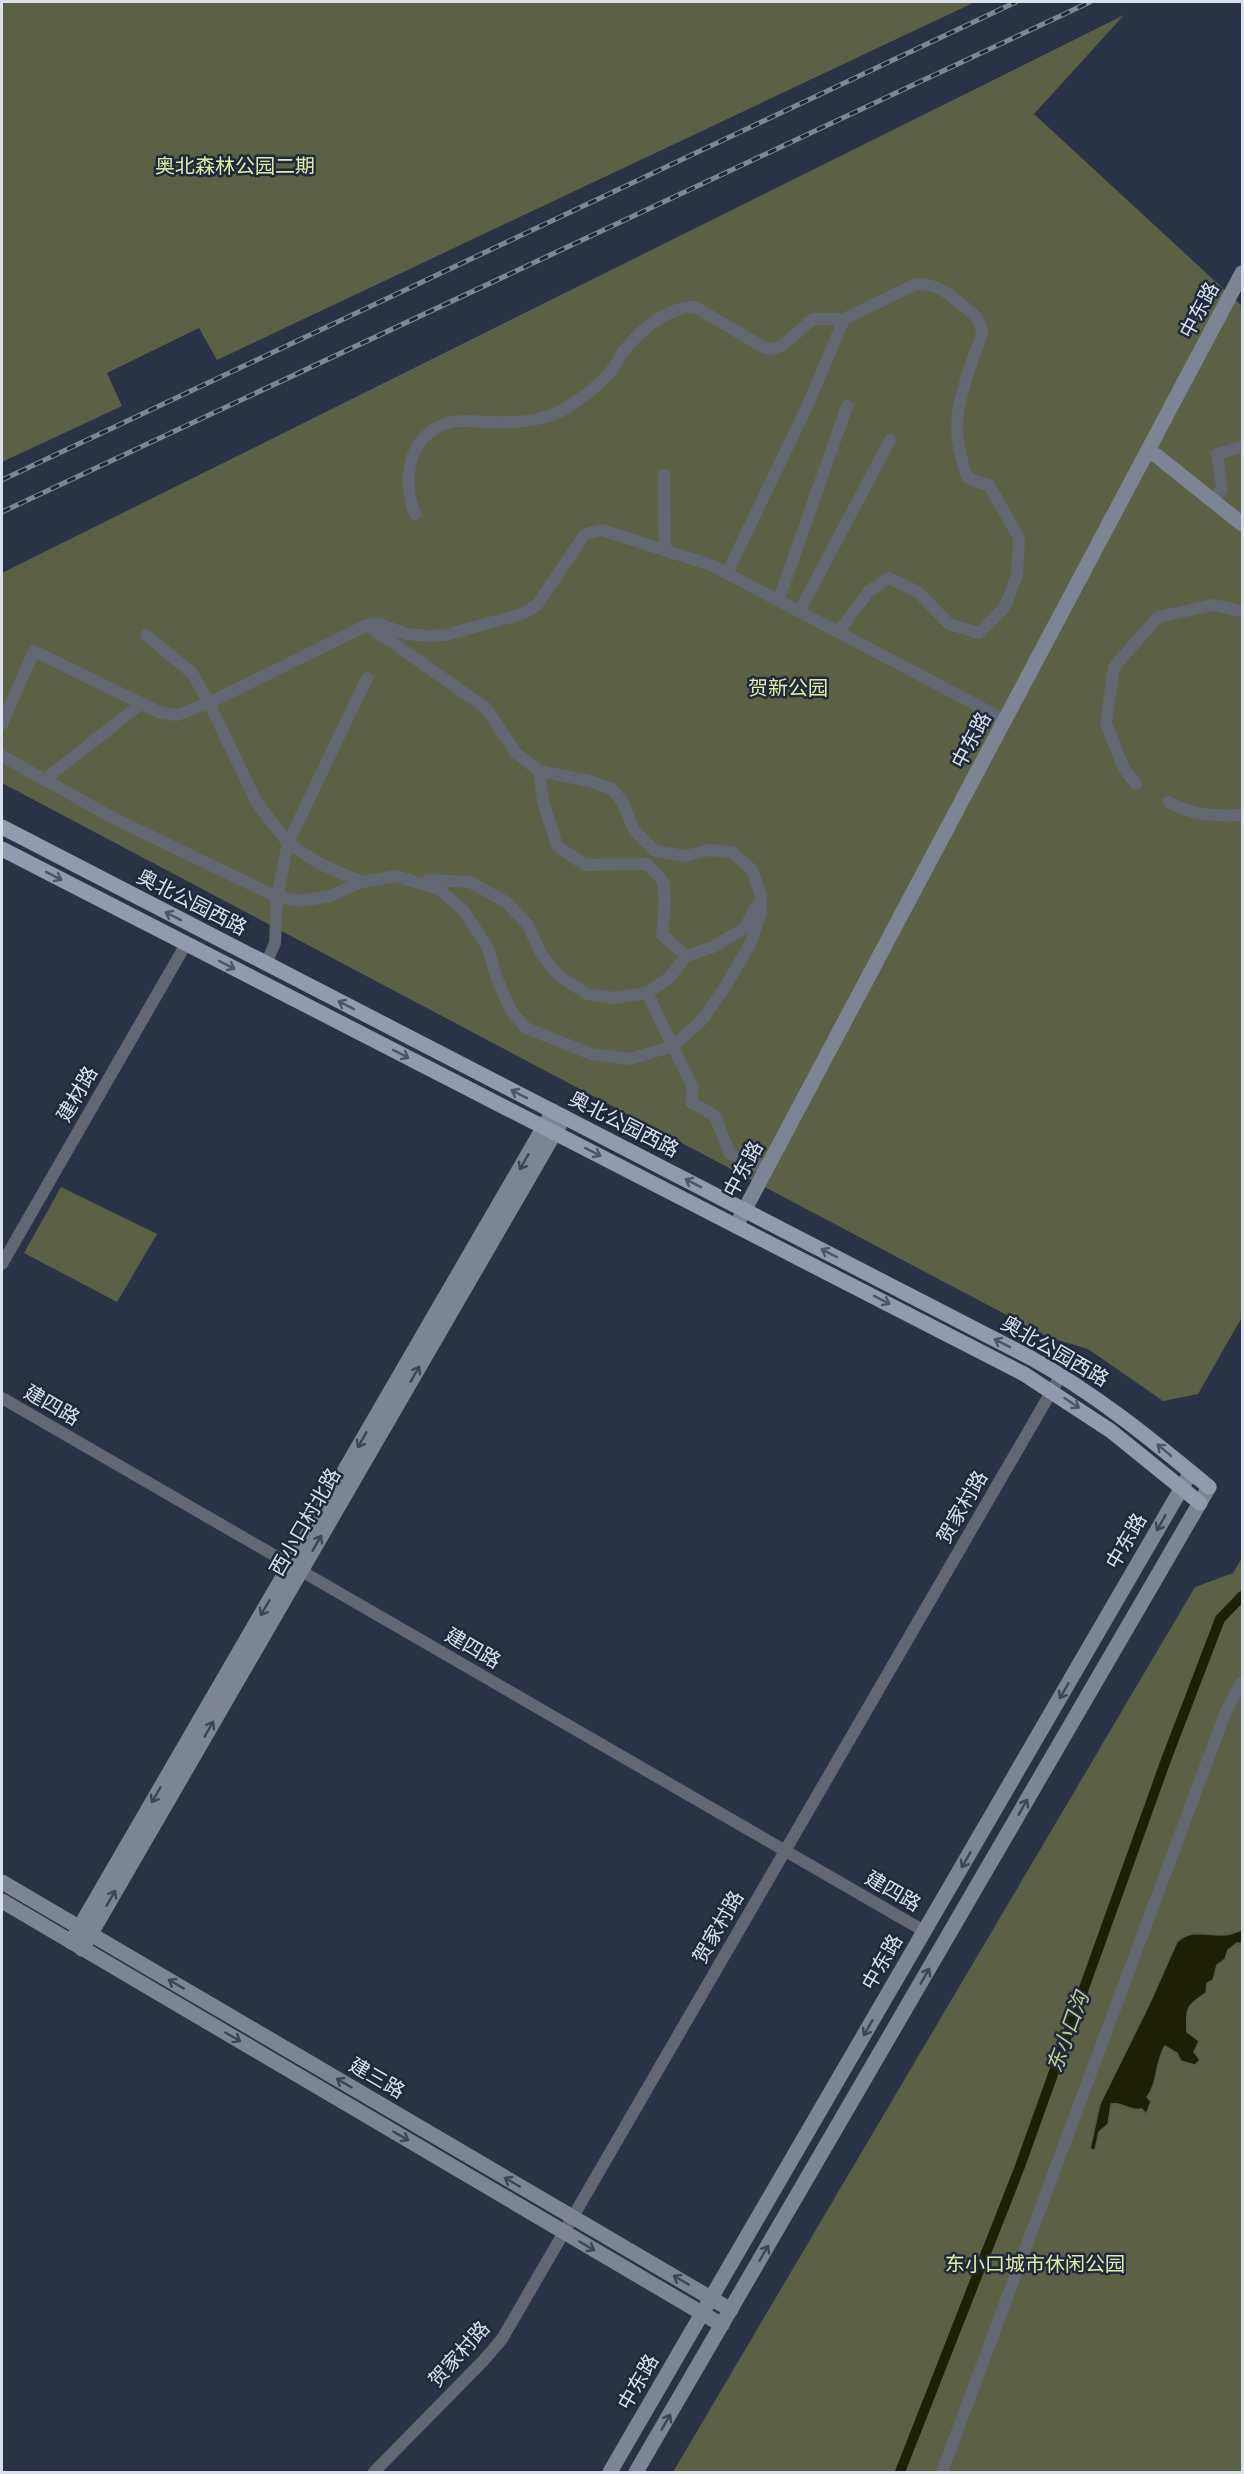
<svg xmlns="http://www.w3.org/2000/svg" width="1244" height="2474" viewBox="0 0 1244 2474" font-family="Lato,'Noto Sans SC',sans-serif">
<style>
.green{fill:#5c6045}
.water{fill:#1d2002;stroke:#565a48;stroke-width:1.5}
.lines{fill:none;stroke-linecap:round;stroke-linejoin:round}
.canal{stroke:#1d2002;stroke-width:10}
.street{stroke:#636771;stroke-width:12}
.secondary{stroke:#7d8494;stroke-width:15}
.primary{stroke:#919aae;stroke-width:15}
.rail-casing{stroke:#7f8796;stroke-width:5}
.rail{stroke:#20293b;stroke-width:3;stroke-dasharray:9;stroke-linecap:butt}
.oneway{stroke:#4d5669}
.oneway2{stroke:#3c4456}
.labels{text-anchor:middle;stroke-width:5;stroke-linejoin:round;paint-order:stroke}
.park-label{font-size:20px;fill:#e2eca5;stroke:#20293b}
.street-label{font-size:20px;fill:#dae0ec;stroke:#20293b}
.water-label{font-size:21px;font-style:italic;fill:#c4ce88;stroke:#20293b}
</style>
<rect width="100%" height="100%" fill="#2a3346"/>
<g class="green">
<polygon points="2,2 975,2 217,360 199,328 107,373 122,406 2,462"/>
<polygon points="1124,15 1034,114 1242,306 1242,1317 1198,1394 1163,1401 1088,1349 1048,1337 2,783 2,573"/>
<polygon points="61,1187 157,1234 117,1302 24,1253"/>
<polygon points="1242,1558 1242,2472 673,2472 1195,1587 1233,1573"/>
</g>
<path class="water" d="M1242,1930V1943H1237L1228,1950L1225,1959L1217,1965L1213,1980L1207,1983L1206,1993C1186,2006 1186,2008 1187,2032L1199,2041L1194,2052L1200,2060L1195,2065L1181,2061L1177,2053L1165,2046C1155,2062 1158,2083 1147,2097L1151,2102L1146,2114L1142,2109C1128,2112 1122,2101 1111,2104L1108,2124L1099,2132L1095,2150L1090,2149L1100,2104L1149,2005L1177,1942C1192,1928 1205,1936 1223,1935C1230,1935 1236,1932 1242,1930Z"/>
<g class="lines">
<polyline class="canal" points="900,2472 1019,2169 1166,1760 1220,1619 1242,1596"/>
<g class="street">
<polyline points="664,475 665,549"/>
<polyline points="1212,500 1222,489 1217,454 1242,447"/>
<path d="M415,514C405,488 405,452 429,433C449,416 469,422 494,422C517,423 545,420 565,409C581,399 599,385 611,371C616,365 619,358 623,352C640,330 667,307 695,307L765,348L772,349L783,345L813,319H844L916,284C933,284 945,290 957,301C967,309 982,318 982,332C981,340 976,350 973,358C962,393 951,419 961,456C966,478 966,480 989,485L1019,538L1017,575L1005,607L979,633L949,624L918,592L889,578L869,591L839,631"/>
<polyline points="727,573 806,409 844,319"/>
<polyline points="779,599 847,406"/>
<polyline points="800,610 890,440"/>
<polyline points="370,627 486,708 516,753 539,771 543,801 557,846 585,865 647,864 663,881 665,902 662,935 686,956 713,947 745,928 756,906"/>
<polyline points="146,635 192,673 209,703 257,803 288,843 320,864 362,882"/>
<polyline points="2,724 34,651 161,713 177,715 209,703 367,625 379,624 406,634 430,636 446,635 522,614 537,605 585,534 602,530 711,565 1005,720"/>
<polyline points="2,756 115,819 277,897 302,901 330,896 362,882 396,876 439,889 464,911 488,948 496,976 511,1011 526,1028 591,1054 630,1059 673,1046 702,1020 727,984 751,942 761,911 761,896 752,870 732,852 709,850 685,856 655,851 634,830 623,803 612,789 590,781 539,771"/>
<polyline points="44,780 141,704"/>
<polyline points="1136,784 1123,767 1106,723 1114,667 1158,617 1213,605 1242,611"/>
<path d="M1169,802C1191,816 1217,816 1242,815"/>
<polyline points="428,880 470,882 506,902 528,925 541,954 559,976 587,994 614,998 647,993 669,978 686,956"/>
<polyline points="266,964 275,943 277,897 288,843 367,678"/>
<polyline points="647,993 693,1088 691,1102 715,1116 730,1154 766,1169"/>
<polyline points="2,1264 186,944"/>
<polyline points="2,1398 924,1931"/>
<polyline points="374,2472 484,2360 502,2339 1061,1375"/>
<polyline points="942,2472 1226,1711 1242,1682"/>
</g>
<g class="secondary">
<polyline points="1148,451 1157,456 1242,524"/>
<polyline points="736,1226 1242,273"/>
<polyline points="2,1882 731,2310"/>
<polyline points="2,1901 722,2325"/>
<polyline points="71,1942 553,1111"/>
<polyline points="82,1949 564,1117"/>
<polyline points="610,2472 1191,1472"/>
<polyline points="636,2472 1209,1487"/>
</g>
<g class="primary">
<path d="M2,827L1031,1358C1096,1394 1152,1440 1209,1487"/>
<polyline points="2,849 1024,1374 1111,1431 1200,1503"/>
</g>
<g class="rail-casing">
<g id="rail">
<polyline points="2,480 1016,2"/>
<polyline points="2,512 1090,2"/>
</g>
</g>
<use href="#rail" class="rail"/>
</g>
<defs><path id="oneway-shaft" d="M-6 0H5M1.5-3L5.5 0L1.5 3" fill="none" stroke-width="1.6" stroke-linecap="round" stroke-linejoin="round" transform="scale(1.5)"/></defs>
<g class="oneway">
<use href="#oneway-shaft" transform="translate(54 876) rotate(27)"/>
<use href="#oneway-shaft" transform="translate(173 916) rotate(-153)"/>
<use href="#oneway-shaft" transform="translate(227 965) rotate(27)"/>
<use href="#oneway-shaft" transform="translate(346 1005) rotate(-153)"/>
<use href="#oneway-shaft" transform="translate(401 1054) rotate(27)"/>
<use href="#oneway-shaft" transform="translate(519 1094) rotate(-153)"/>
<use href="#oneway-shaft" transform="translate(593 1152) rotate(27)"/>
<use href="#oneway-shaft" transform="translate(693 1183) rotate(-153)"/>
<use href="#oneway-shaft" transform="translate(829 1253) rotate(-153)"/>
<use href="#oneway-shaft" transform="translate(882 1300) rotate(27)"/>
<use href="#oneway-shaft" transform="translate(1002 1343) rotate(-153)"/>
<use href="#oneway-shaft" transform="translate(1072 1403) rotate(34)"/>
<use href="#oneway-shaft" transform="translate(1164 1450) rotate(-140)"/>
</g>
<g class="oneway2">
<use href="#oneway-shaft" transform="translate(524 1162) rotate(120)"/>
<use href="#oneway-shaft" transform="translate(415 1374) rotate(-60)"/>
<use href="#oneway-shaft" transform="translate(362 1440) rotate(120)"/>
<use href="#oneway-shaft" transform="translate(1161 1523) rotate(120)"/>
<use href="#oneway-shaft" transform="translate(317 1543) rotate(-60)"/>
<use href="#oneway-shaft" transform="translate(265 1608) rotate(120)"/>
<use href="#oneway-shaft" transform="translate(1064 1691) rotate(120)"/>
<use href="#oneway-shaft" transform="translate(209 1729) rotate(-60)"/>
<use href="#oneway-shaft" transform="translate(156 1795) rotate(120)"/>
<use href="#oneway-shaft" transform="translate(1023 1807) rotate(-60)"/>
<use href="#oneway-shaft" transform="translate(966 1860) rotate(120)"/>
<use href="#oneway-shaft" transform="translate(111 1898) rotate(-60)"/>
<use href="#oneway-shaft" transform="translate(925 1976) rotate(-60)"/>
<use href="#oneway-shaft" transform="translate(176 1984) rotate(-150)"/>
<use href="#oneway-shaft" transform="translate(868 2028) rotate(120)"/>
<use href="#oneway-shaft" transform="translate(233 2037) rotate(30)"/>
<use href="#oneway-shaft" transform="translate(344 2083) rotate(-150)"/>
<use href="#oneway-shaft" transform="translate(401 2136) rotate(30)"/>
<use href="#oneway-shaft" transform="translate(512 2182) rotate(-150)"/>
<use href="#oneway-shaft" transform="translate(587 2246) rotate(30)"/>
<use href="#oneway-shaft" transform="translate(764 2253) rotate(-60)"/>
<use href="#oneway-shaft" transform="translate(681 2280) rotate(-150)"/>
<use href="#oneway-shaft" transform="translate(666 2422) rotate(-60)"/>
</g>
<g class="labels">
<g class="park-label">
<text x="235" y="173">奥北森林公园二期</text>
<text x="788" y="695">贺新公园</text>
<text x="1035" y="2271">东小口城市休闲公园</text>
</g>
<g class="street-label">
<text transform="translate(1199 310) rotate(-62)" y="7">中东路</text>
<text transform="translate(971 740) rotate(-62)" y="7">中东路</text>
<text transform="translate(192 902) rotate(27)" y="7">奥北公园西路</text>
<text transform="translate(77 1094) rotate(-60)" y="7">建材路</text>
<text transform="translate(624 1124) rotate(27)" y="7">奥北公园西路</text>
<text transform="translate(743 1169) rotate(-62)" y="7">中东路</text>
<text transform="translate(1055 1351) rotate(30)" y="7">奥北公园西路</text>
<text transform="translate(52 1405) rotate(30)" y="7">建四路</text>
<text transform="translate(962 1507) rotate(-60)" y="7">贺家村路</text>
<text transform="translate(305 1522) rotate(-60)" y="7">西小口村北路</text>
<text transform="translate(1126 1541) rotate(-60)" y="7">中东路</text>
<text transform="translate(473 1648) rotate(30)" y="7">建四路</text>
<text transform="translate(893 1891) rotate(30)" y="7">建四路</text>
<text transform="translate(718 1927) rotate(-60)" y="7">贺家村路</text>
<text transform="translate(882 1962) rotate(-60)" y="7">中东路</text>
<text transform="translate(377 2078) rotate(30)" y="7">建三路</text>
<text transform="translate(459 2354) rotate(-48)" y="7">贺家村路</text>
<text transform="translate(638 2382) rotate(-60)" y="7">中东路</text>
</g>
<g class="water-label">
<text transform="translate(1068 2032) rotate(-70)" y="7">东小口沟</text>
</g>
</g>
<rect width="1244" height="2474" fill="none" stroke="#dae0ec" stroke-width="6"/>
</svg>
